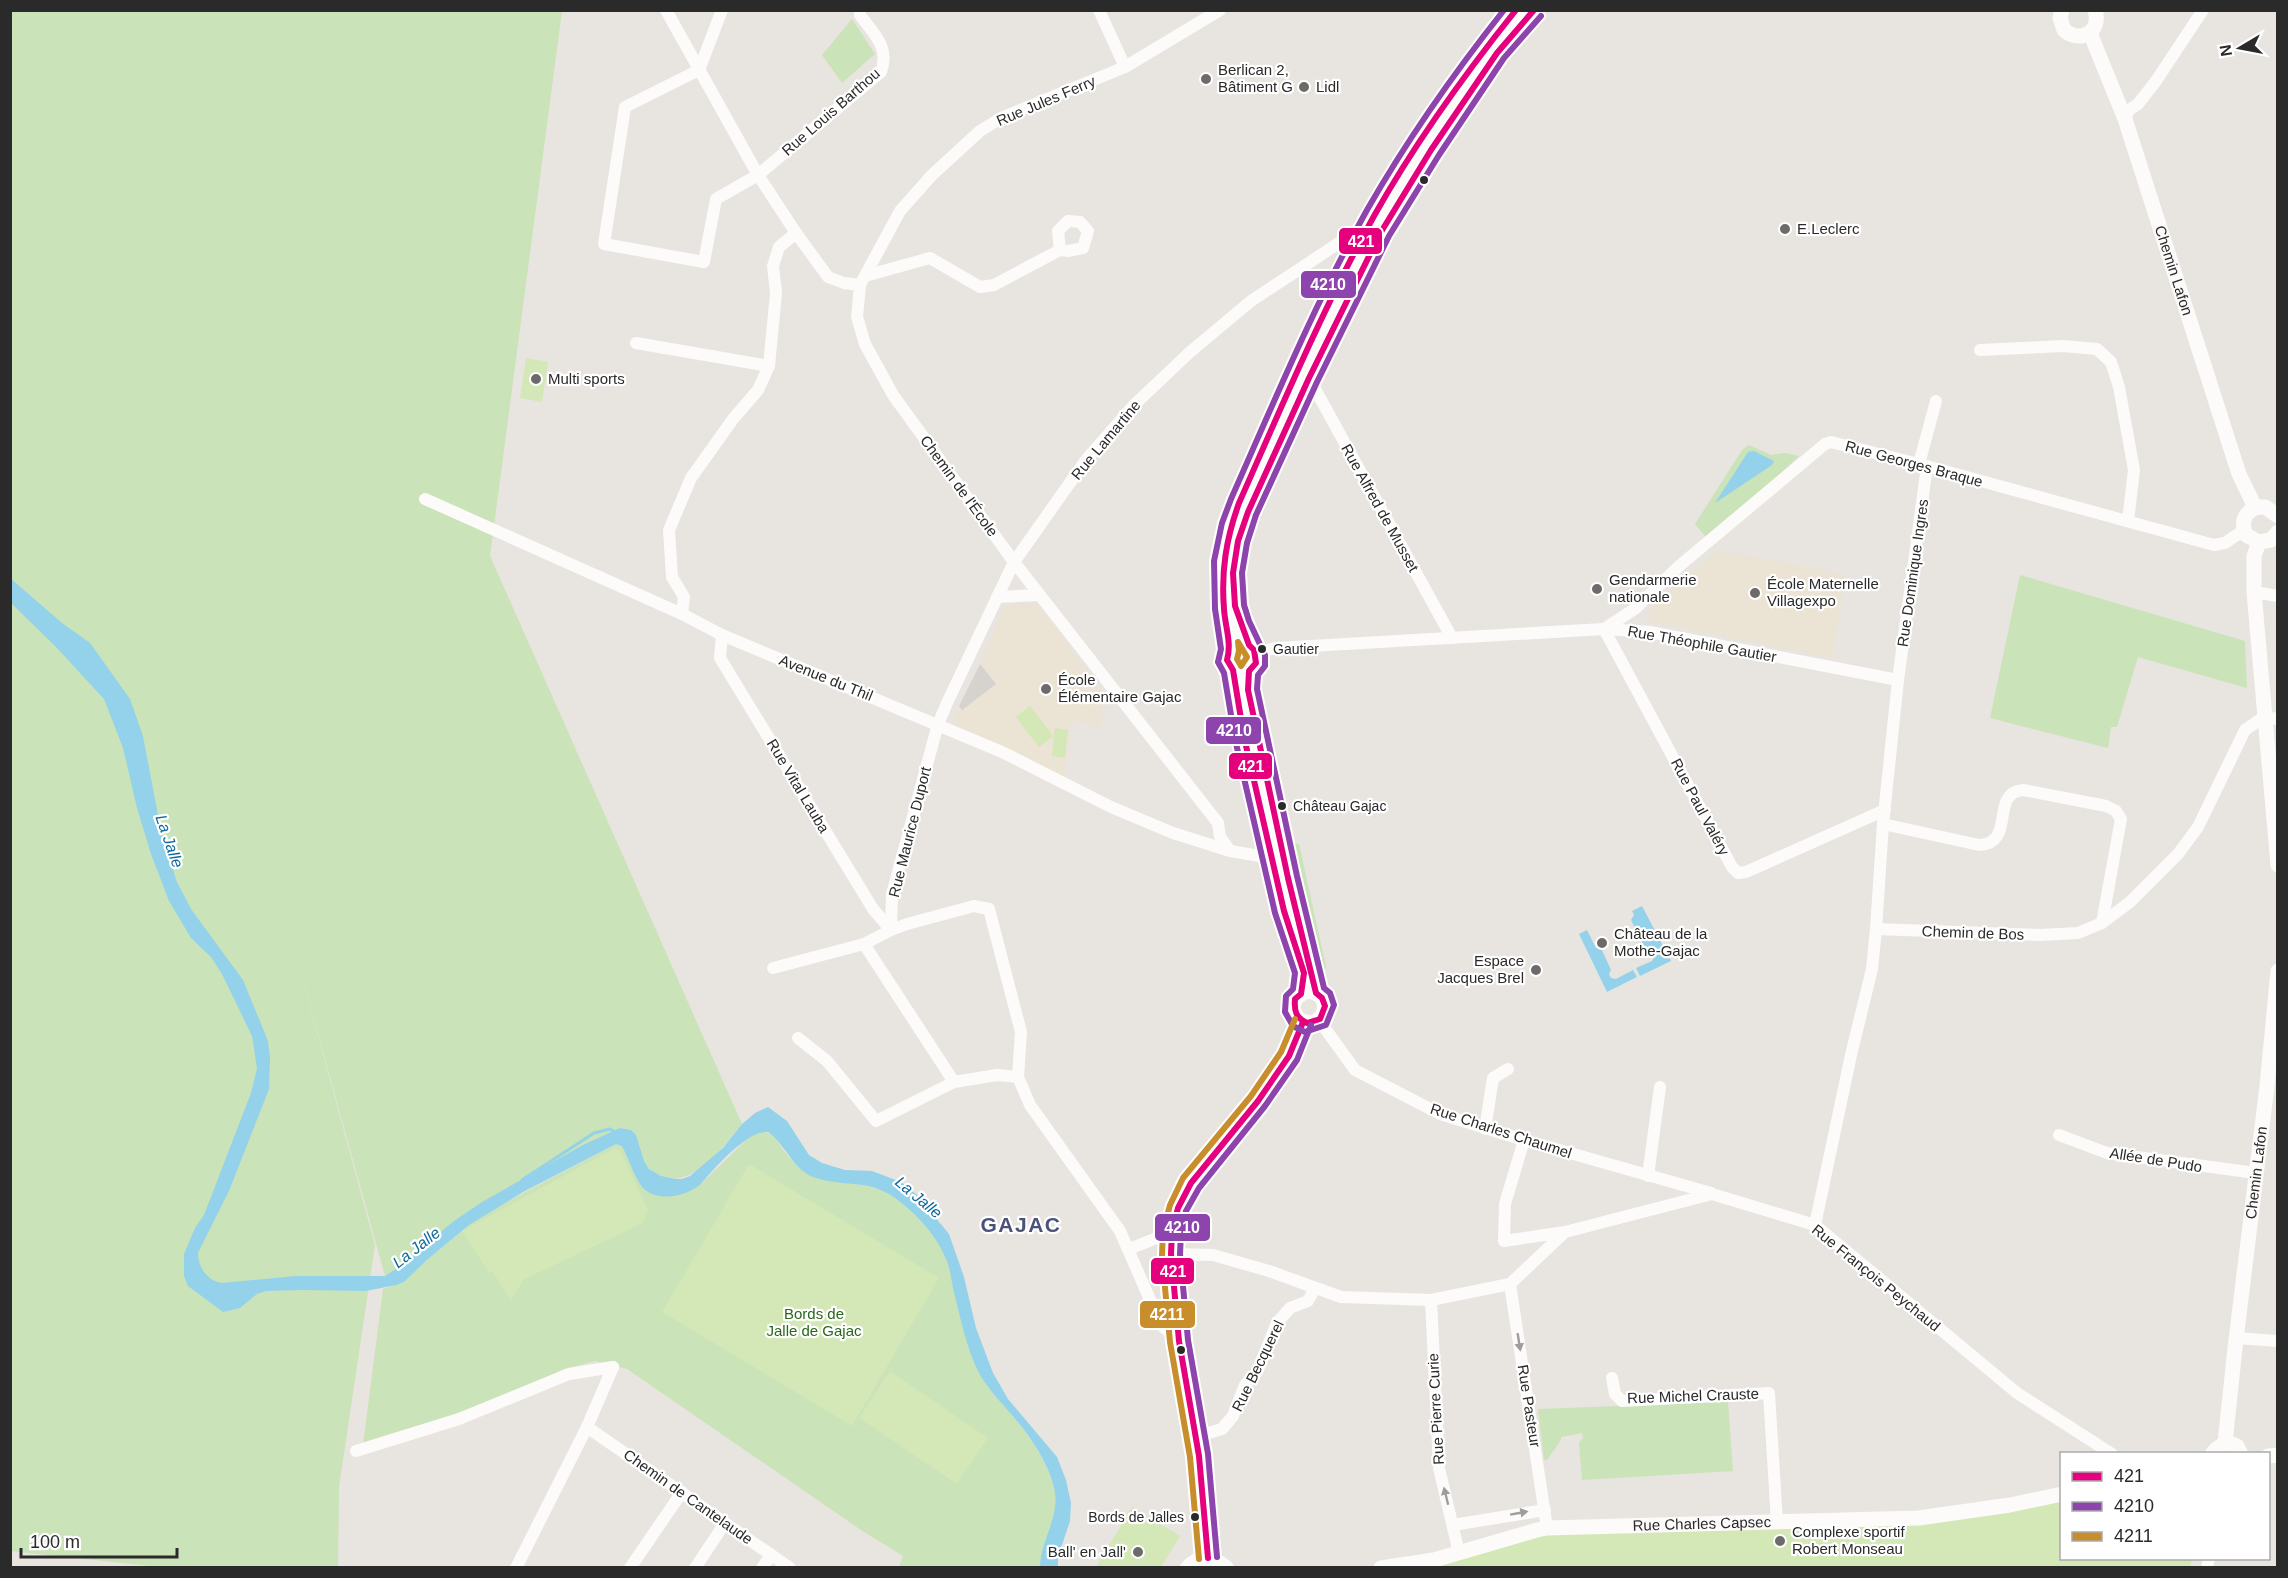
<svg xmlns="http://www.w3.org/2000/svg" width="2288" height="1578" viewBox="0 0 2288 1578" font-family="Helvetica,sans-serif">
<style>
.education{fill:#ebe3d4}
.green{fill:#cae3b8}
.pitch{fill:#d4e7b6}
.plaza{fill:#d6d2ce}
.water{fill:#93d2ea}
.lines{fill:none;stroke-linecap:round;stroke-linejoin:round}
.stream{stroke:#93d2ea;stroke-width:3}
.minor{stroke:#fcfbfa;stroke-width:12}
.tertiary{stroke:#fcfbfa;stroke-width:15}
.secondary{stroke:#fcfbfa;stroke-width:16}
.bus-1-casing{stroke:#fff;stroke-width:10}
.bus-2-casing{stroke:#fff;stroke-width:10}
.bus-3-casing{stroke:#fff;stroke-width:10}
.bus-1{stroke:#e5007d;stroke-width:6}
.bus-2{stroke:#8e44ad;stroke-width:6}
.bus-3{stroke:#c98e2c;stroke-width:6}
.oneway{fill:#9e9d9c}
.poi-dot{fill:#6c6b6a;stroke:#fff;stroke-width:2}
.bus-dot{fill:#2a2a2a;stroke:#fff;stroke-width:2}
.labels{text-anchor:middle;stroke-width:4.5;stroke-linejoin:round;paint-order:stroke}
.bus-label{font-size:14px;fill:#2a2a2a;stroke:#fff;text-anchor:start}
.poi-label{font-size:15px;fill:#2a2a2a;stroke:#fff;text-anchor:start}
.street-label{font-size:15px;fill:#2a2a2a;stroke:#fff}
.park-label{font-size:15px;fill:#29671a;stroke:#fff}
.water-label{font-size:16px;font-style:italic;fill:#0e689a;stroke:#fff}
.district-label{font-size:21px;font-weight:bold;letter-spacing:1.5px;fill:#4a527a;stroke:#fff}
.line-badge{stroke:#fff;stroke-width:2}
.badge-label{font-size:16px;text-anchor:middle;font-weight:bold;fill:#fff}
</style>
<rect width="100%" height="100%" fill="#e8e4e0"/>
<g class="education">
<polygon points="1718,550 1821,569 1845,576 1832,658 1647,621 1649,610"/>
<polygon points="1010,603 1036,603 1104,693 1101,729 1071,720 1065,777 957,725 953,717 959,706 962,710 995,684 980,664 1004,606"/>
</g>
<g class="green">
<path d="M11,11H562L490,556L742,1124C723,1148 682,1202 649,1168C639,1158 639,1142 631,1130L620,1128L416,1252L399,1267L385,1276L294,947L375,1245L339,1487L338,1567L168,1568L11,1551Z"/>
<polygon points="852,19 875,54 842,83 822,55"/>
<polygon points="1749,445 1771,455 1785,453 1799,456 1709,541 1695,524 1742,450"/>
<polygon points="2020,575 2245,641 2247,688 2138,657 2117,727 2111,727 2108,748 1990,718"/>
<polygon points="1293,843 1299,844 1326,967 1323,972"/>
<path d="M761,1131C777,1133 780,1148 790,1158C797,1166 811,1171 820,1177C828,1182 838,1182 847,1183C869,1185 887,1190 905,1205C921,1219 938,1238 946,1258C960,1294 961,1336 979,1372C987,1389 1000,1400 1012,1415C1029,1435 1048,1462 1054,1489C1061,1518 1040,1540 1040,1567H899L903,1556L864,1532L627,1369L595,1361L561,1370L523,1391L363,1445L383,1289L404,1282L428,1259L469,1225L495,1208L616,1144L622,1145L641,1184L700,1185L750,1136Z"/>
<polygon points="1728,1402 1733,1471 1582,1480 1579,1443 1583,1438 1582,1433 1561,1437 1561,1440 1547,1460 1544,1460 1538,1409"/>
</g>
<g class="pitch">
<polygon points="526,358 548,362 542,402 520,398"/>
<polygon points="1030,706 1053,736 1039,747 1016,717"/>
<polygon points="1055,728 1068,730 1065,758 1052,756"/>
<polygon points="615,1148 620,1150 648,1210 643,1223 523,1280 511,1300 492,1271 489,1273 462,1231"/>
<polygon points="749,1164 939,1278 852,1426 662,1312"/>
<polygon points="890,1371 988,1438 957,1484 859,1418"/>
<polygon points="2061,1494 2062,1558 2192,1559 2190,1568 1381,1568 1537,1530 1919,1518"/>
<polygon points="1132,1507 1180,1536 1161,1567 1096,1567"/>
</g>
<polygon class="plaza" points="980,664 996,684 962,710 959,706"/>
<g class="water">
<polygon points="1754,451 1774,461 1772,465 1715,503 1748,452"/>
<path d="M10,578L62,623L90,643L130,699L143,736L158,815L176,880L191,909L243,980L268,1041L270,1058L269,1089L229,1191L198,1253C198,1268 208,1281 222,1283L296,1276H385L399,1267L454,1221L482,1202L583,1145L620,1128L631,1130L636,1135L644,1161L649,1169L661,1176L675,1179H682L690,1176L723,1148L742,1124L755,1113L768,1107L787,1121L809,1155L822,1163L845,1170L872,1171L901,1182L916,1194L949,1234L964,1277L976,1328L993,1373L1008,1399L1057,1457L1066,1480L1071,1503L1070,1521L1058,1557V1567H1040C1040,1540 1061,1517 1054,1488C1048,1462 1029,1434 1011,1414C1000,1401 989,1390 980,1375C966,1348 960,1316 953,1288C951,1278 950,1266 945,1257C937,1237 920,1218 903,1204C870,1176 847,1189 813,1177C792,1168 786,1145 768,1132C747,1130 714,1169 700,1185C685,1196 659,1203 643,1188C635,1179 628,1157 622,1146L616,1144L523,1192L469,1225L428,1259L404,1282L396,1285L366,1291L302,1290L266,1291L257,1294L240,1308L223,1312L188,1286L184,1276V1254L195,1228L204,1215L251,1093L257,1068L252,1036L222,974L211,957L191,938L169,901L151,854L137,808L123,748L104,699L57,648L11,603Z"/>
<polygon points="1642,906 1671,961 1640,976 1636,968 1652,961 1654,957 1651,952 1647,952 1631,920 1634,915 1632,911"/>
<polygon points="1587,930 1596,948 1600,946 1611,970 1609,974 1611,978 1616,979 1633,970 1637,977 1607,992 1579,934"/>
</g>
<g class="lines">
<polyline class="stream" points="522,1180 594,1133 610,1129 617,1133"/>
<g class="minor">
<polyline points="666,10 758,175 796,233 828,277 844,283 860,285 857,317 865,344 893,395 1014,562 1218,823 1220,837 1230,851 1260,856 1278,852"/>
<polyline points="1099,10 1125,67"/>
<path d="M699,70L625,107L604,244L704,262L716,199L758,175L881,72C890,47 874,34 860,15V10"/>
<polyline points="699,70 722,10"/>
<polyline points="2125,119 2129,110 2138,104 2156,81 2203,10"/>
<polyline points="865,276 930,258 980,287 994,285 1060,250 1058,231 1068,221 1080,222 1088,231 1083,248 1068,251 1060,250"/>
<polyline points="860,285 900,211 932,175 980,131 1001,118 1125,67 1220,10"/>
<polyline points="636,343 769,366"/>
<polyline points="1980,350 2063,346 2097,349 2111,362 2119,387 2134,470 2128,521"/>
<polyline points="1309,378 1452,638"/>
<polyline points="1919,464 1936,401"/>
<polyline points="425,499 682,614 722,635 1002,752 1111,807 1173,833 1230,851"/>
<polyline points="2254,592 2278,596"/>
<polyline points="997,597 1039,595"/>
<polyline points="682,614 684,597 672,577 669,530 691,478 733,419 758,390 769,366 776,293 773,266 779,247 796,233"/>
<polyline points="722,635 720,658 873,909 891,930 864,944 954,1082"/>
<polyline points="1255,653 1276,648 1604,629 1650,632 1898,680 1883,824 1876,929"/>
<polyline points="1898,680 1927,466"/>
<polyline points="1885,810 1746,872 1738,873 1732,867 1604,629 1636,608 1678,567 1825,444 1831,442 1919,464 2214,545 2225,543 2244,530"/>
<path d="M1883,824L1979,845C2017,843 1989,793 2023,790L2106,806L2116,811L2121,819L2102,923"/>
<polyline points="773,968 864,944"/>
<polyline points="1319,1020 1355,1070 1440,1114 1524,1140 1711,1193"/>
<polyline points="798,1038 827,1061 876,1121 954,1082 997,1075 1018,1077"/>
<polyline points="1485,1129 1493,1078 1508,1069"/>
<polyline points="2059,1135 2107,1153 2256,1173"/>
<polyline points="1524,1140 1505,1204 1504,1241 1565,1232"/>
<polyline points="1648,1176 1660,1087"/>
<polyline points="1815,1225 1851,1055 1872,969 1876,929 2040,935 2078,933 2102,923 2130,902 2178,854 2198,827 2245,730 2264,717 2278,719"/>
<polyline points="1129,1249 1172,1232"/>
<polyline points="1171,1254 1213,1255 1269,1271 1341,1297 1431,1300 1510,1284 1565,1232 1712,1194 1815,1225 2017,1393 2112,1454"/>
<polyline points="1510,1284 1547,1528"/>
<polyline points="1431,1300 1439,1468 1459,1553"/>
<polyline points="2236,1338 2278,1341"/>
<polyline points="1179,1341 1161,1325 1120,1231 1030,1105 1018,1077 1021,1032 989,909 974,906 907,924 891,930 892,894 938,724 947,703 1014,562 1086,460 1134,405 1190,352 1251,301 1348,237 1359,245"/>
<polyline points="1612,1378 1615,1394 1622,1401 1769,1393 1777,1522"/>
<polyline points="587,1427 790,1568"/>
<polyline points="1195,1437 1222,1429 1233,1416 1245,1385 1257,1372 1277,1323 1290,1308 1308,1301 1315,1288"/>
<polyline points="356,1451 459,1419 569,1374 613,1367"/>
<polyline points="1453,1525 1545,1510"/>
<polyline points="516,1568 587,1427 613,1367"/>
<polyline points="630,1568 682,1492"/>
<polyline points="695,1568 725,1523"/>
<polyline points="762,1568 771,1555"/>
<polyline points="2207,1568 2209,1558"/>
</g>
<g class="tertiary">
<path d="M2062,10L2060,18L2064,30C2080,44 2102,32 2095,10"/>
<path id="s1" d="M2090,33L2125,119L2239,474L2255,507"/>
<path d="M2278,516L2265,507C2248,506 2239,519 2246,535L2259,542L2271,540L2278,532"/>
<polyline points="2259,542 2254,556 2254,592 2278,865"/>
<path id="s2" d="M2225,1443L2235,1348L2267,1086L2278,971"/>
<path d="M2212,1454C2219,1445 2226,1440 2237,1446L2241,1454"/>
<polyline points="2268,1456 2278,1455"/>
<path id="s3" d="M1381,1568L1434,1560L1537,1530L1547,1528L1919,1518L2010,1505L2062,1494"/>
</g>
<g class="secondary">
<polyline points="1280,895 1244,737 1233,670 1227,660 1230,650 1224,609 1223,562 1231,525 1281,409 1328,307 1386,196 1461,84 1516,10"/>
<circle cx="1309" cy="1007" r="16"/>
<polyline points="1316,993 1288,878 1248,690 1249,671 1256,663 1256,656 1254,650 1249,645 1240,624 1235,606 1233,573 1238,541 1248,512 1309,378 1381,232 1431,150 1497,53 1534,10"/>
<polyline points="1301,994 1304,973 1301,962"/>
<polyline points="1208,1558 1199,1456 1179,1341 1171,1254 1172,1232 1178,1208 1191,1183 1258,1101 1289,1056 1303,1022"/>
<path d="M1188,1568C1200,1555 1213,1557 1226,1568"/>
</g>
<g class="bus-1-casing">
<g id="bus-1">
<path d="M1516,10C1464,75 1415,143 1374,216C1323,308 1282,406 1239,503C1226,539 1221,571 1224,609C1225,626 1232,643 1227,660L1233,670L1244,737L1284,911L1304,973L1301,994L1295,999C1294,1011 1296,1018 1307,1023L1320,1019L1325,1006L1322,998L1316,993L1288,878L1248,690L1249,671L1256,663L1254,650L1249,645L1235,606L1233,573L1238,541L1248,512L1309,378L1381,232L1431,150L1497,53L1534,10"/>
<polyline points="1208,1558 1199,1456 1179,1341 1171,1254 1172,1232 1178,1208 1191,1183 1258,1101 1289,1056 1303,1022"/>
</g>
</g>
<g class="bus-2-casing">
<g id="bus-2">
<path d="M1504,10C1454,73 1407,140 1367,210C1315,303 1274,402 1231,499L1222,523L1214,561L1215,609L1221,649L1218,662L1224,673L1235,739L1275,913L1295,973L1293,989L1286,996L1285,1012L1293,1026L1305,1032L1326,1025L1334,1005L1330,993L1324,988L1297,876L1257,689L1258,675L1265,666V655L1249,621L1244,605L1242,573L1247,543L1256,515L1317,382L1389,236L1439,155L1504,58L1541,16"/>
<polyline points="1217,1557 1208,1454 1188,1340 1180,1254 1181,1233 1186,1211 1199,1188 1265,1106 1297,1060 1311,1025"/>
</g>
</g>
<g class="bus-3-casing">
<g id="bus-3">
<polygon points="1238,642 1247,657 1241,666 1237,659 1239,651"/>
<polyline points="1199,1559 1190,1457 1170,1342 1162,1255 1163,1231 1170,1205 1183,1178 1251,1096 1281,1052 1295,1019"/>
</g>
</g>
<use href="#bus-1" class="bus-1"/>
<use href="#bus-2" class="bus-2"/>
<use href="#bus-3" class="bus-3"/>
</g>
<defs><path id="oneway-solid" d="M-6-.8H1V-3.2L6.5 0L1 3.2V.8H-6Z" transform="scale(1.5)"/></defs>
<g class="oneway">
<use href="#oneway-solid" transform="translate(1519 1342) rotate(81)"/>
<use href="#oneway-solid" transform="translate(1446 1496) rotate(-104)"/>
<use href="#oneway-solid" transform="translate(1519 1513) rotate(-10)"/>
</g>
<g class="poi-dot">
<circle cx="1206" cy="79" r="6"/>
<circle cx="1304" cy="87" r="6"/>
<circle cx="1785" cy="229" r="6"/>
<circle cx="536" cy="379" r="6"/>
<circle cx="1597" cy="589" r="6"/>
<circle cx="1755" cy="593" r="6"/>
<circle cx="1046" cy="689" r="6"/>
<circle cx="1602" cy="943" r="6"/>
<circle cx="1536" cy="970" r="6"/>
<circle cx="1780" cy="1541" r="6"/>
<circle cx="1138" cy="1552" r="6"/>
</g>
<g class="bus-dot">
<circle cx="1424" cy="180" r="5"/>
<circle cx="1262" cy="649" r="5"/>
<circle cx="1282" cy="806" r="5"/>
<circle cx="1181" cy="1350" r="5"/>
<circle cx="1195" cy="1517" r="5"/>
</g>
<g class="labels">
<g class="bus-label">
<text x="1273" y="654">Gautier</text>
<text x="1293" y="811">Château Gajac</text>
<text x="1184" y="1522" text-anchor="end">Bords de Jalles</text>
</g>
<g class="poi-label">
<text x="1218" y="75">Berlican 2,<tspan x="1218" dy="17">Bâtiment G</tspan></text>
<text x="1316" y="92">Lidl</text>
<text x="1797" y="234">E.Leclerc</text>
<text x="548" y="384">Multi sports</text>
<text x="1609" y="585">Gendarmerie<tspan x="1609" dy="17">nationale</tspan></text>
<text x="1767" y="589">École Maternelle<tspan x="1767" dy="17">Villagexpo</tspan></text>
<text x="1058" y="685">École<tspan x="1058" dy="17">Élémentaire Gajac</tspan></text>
<text x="1614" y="939">Château de la<tspan x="1614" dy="17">Mothe-Gajac</tspan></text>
<text x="1524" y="966" text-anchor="end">Espace<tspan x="1524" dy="17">Jacques Brel</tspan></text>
<text x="1792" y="1537">Complexe sportif<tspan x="1792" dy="17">Robert Monseau</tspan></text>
<text x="1126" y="1557" text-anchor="end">Ball' en Jall'</text>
</g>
<g class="street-label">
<text transform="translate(1046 101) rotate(-23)" y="5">Rue Jules Ferry</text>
<text transform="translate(831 112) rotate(-41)" y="5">Rue Louis Barthou</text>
<text dy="5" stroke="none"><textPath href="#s1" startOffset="252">Chemin Lafon</textPath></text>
<text transform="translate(1106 440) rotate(-50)" y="5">Rue Lamartine</text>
<text transform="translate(1914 464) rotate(15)" y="5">Rue Georges Braque</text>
<text transform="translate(959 486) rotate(54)" y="5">Chemin de l'École</text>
<text transform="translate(1380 508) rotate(61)" y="5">Rue Alfred de Musset</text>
<text transform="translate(1913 573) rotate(-82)" y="5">Rue Dominique Ingres</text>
<text transform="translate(1702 644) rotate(10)" y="5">Rue Théophile Gautier</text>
<text transform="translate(826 678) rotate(22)" y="5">Avenue du Thil</text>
<text transform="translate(798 786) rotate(59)" y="5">Rue Vital Lauba</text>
<text transform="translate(1700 807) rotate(62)" y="5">Rue Paul Valéry</text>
<text transform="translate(910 832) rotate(-76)" y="5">Rue Maurice Duport</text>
<text transform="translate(1973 933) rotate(2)" y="5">Chemin de Bos</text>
<text transform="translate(1501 1131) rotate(18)" y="5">Rue Charles Chaumel</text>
<text transform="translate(2156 1160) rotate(9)" y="5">Allée de Pudo</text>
<text dy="5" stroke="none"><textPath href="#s2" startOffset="272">Chemin Lafon</textPath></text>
<text transform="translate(1876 1278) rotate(39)" y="5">Rue François Peychaud</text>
<text transform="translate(1258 1366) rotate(-64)" y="5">Rue Becquerel</text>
<text transform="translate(1693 1396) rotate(-2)" y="5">Rue Michel Crauste</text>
<text transform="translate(1529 1406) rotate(81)" y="5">Rue Pasteur</text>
<text transform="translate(1436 1409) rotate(-93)" y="5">Rue Pierre Curie</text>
<text transform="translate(688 1497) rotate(35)" y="5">Chemin de Cantelaude</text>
<text dy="5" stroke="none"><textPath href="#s3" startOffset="326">Rue Charles Capsec</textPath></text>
</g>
<g class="park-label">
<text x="814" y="1319">Bords de<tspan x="814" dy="17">Jalle de Gajac</tspan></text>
</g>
<g class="water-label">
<text transform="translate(170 841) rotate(71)" y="6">La Jalle</text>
<text transform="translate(919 1197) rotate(40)" y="6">La Jalle</text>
<text transform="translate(416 1247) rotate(-38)" y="6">La Jalle</text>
</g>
<g class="district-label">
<text x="1021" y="1232">GAJAC</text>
</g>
</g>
<g class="line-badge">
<rect x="1338" y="227" width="45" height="28" rx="6" fill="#e5007d"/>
<rect x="1300" y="270" width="57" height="29" rx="6" fill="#8e44ad"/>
<rect x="1205" y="716" width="57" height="29" rx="6" fill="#8e44ad"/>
<rect x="1228" y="752" width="45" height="28" rx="6" fill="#e5007d"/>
<rect x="1154" y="1213" width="57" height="29" rx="6" fill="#8e44ad"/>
<rect x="1150" y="1257" width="45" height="28" rx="6" fill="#e5007d"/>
<rect x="1139" y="1300" width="57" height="29" rx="6" fill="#c98e2c"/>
</g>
<g class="badge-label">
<text x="1361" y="247">421</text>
<text x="1328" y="290">4210</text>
<text x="1234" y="736">4210</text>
<text x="1251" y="772">421</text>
<text x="1182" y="1233">4210</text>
<text x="1173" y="1277">421</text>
<text x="1167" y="1320">4211</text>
</g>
<rect width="2288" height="1578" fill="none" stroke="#2a2a2a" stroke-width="24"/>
<rect x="2060" y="1452" width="210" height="108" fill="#ffffff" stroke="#aaaaaa" stroke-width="1.5"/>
<rect x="2072" y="1472" width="30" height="9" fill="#e5007d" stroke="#aaaaaa" stroke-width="1.5"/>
<text x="2114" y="1482" font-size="18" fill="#2a2a2a">421</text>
<rect x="2072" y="1502" width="30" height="9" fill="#8e44ad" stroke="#aaaaaa" stroke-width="1.5"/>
<text x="2114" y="1512" font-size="18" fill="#2a2a2a">4210</text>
<rect x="2072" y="1532" width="30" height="9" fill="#c98e2c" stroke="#aaaaaa" stroke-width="1.5"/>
<text x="2114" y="1542" font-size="18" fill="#2a2a2a">4211</text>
<g transform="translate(2240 48) rotate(260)" stroke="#ffffff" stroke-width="4.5" paint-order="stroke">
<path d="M0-4.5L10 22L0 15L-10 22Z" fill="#2a2a2a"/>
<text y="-9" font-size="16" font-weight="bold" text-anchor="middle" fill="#2a2a2a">N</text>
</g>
<path d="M21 1548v9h156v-9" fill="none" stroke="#2a2a2a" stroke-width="3"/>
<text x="30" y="1548" font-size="18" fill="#2a2a2a" stroke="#ffffff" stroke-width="4.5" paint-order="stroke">100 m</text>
</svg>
